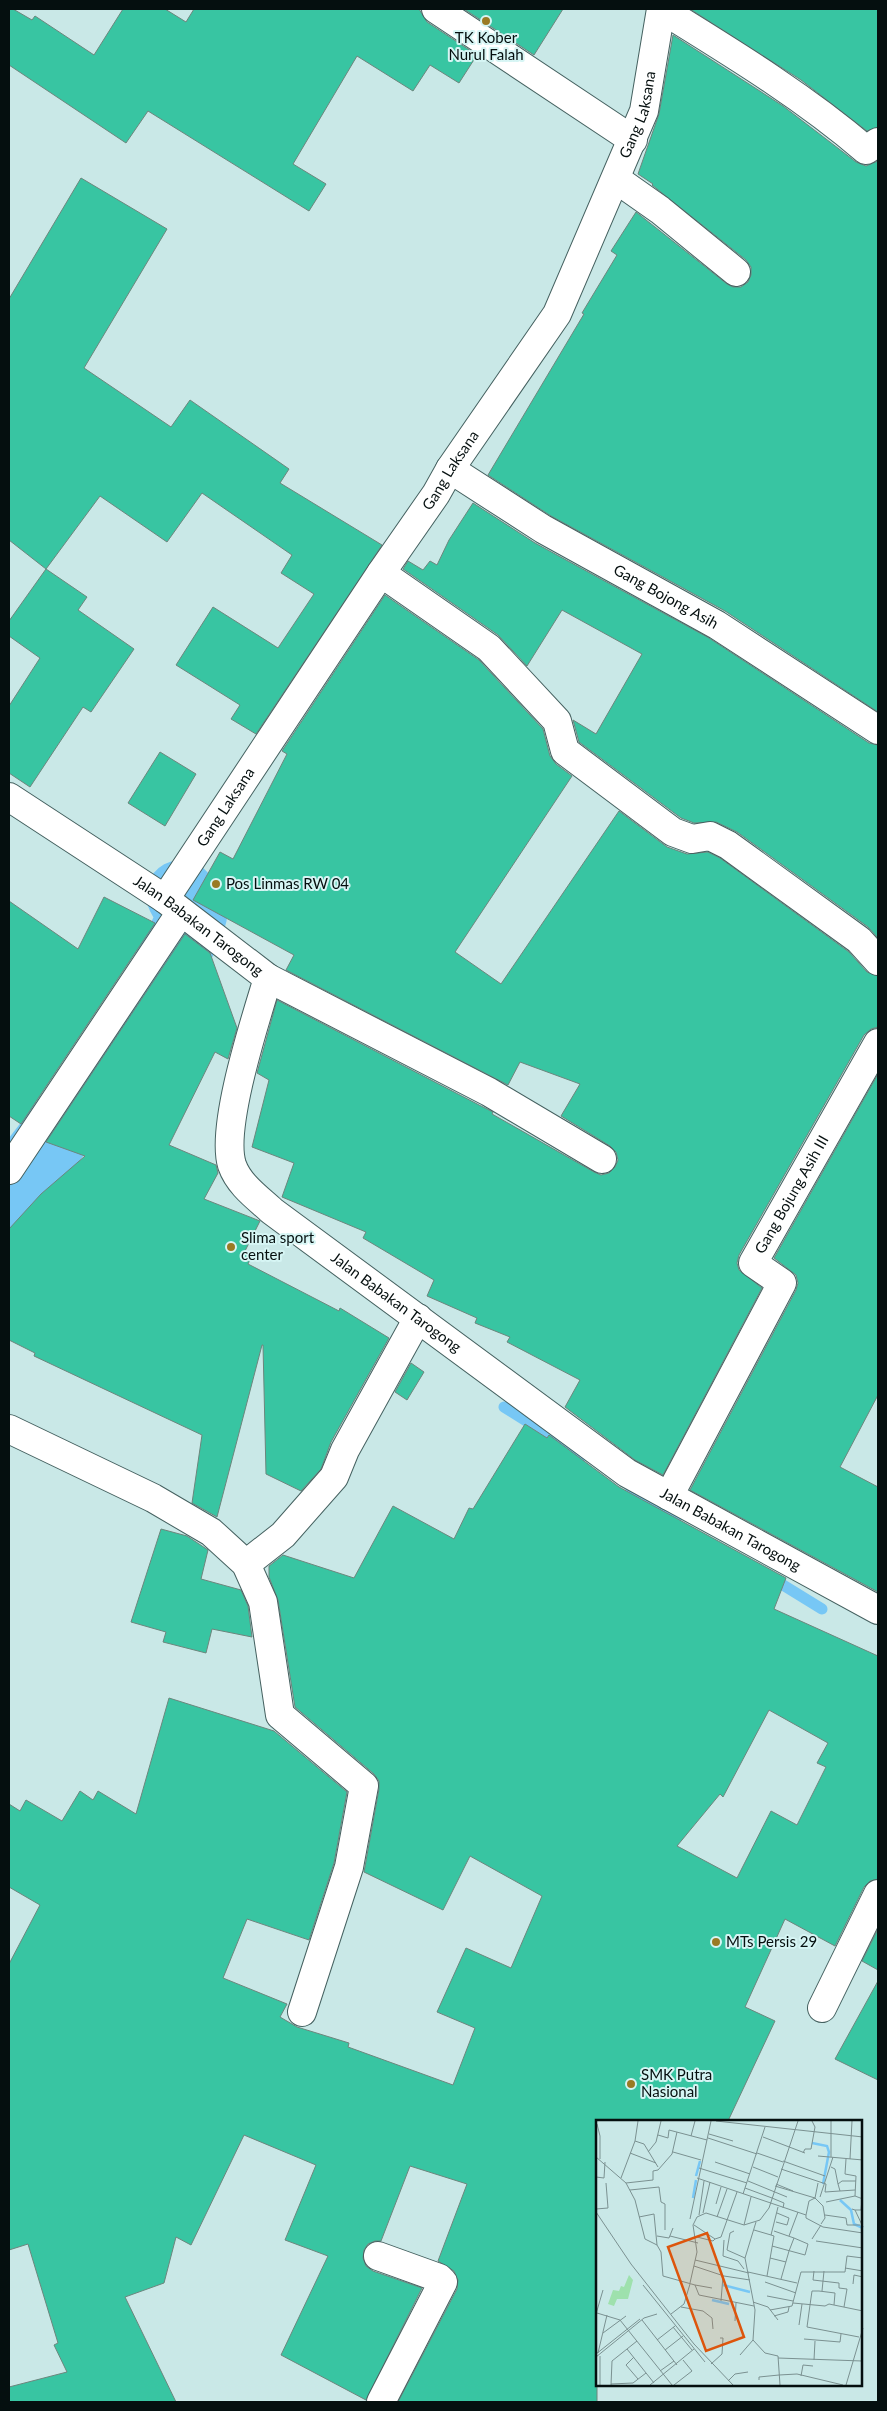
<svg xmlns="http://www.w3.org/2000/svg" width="887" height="2411" viewBox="0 0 887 2411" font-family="Lato,sans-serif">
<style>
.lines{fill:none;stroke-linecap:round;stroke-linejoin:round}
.stream{stroke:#77c7f5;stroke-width:11}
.river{stroke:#77c7f5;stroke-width:70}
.building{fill:#38c5a2;stroke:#6c867d;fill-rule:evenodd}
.minor-casing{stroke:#456160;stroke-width:30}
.minor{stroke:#fff;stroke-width:28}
.poi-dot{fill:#9a7a24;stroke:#d6f5f4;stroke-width:2}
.labels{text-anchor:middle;stroke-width:4;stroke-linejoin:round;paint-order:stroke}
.poi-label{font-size:15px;fill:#050f0f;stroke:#d6f5f4;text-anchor:start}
.street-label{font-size:15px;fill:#050f0f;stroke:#d6f5f4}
.inset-river{fill:none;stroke:#77c7f5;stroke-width:2.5}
.inset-road{fill:none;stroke:#7b9191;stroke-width:1}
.view{fill:#dd550c;fill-opacity:0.15;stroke:#dd550c;stroke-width:2.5}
.inset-edge{fill:none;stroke:#050f0f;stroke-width:2.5}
</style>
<rect width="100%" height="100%" fill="#c9e8e7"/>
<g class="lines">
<g class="stream">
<polyline points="504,1407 582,1456"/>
<polyline points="631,1489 676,1519"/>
<polyline points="770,1577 822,1609"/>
</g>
<path class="river" d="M9,1193C50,1145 85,1096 120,1044C148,1002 175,962 192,915L181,895"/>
</g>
<g class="building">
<polygon points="9,9 13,9 32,20 35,16 94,55 123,9 165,9 186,22 194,9 419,9 427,22 477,55 459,83 430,65 413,91 357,56 293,164 326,184 309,211 148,111 126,143 9,65"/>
<polygon points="464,9 563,9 534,55"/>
<polygon points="690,9 878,9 878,127 867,131 801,80"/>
<polygon points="673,35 783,106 856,162 866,166 878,161 878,712 725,611 551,516 488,475 584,314 582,313 617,255 611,251 636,212 727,284 733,287 741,287 748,282 751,275 751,267 746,260 652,185 653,184 638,174 659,114"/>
<polygon points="81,178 167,229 84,368 171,427 190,400 289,469 280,483 382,545 256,734 231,719 240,705 176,665 213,607 278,648 314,594 281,573 292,555 202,493 167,542 100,496 46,569 9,540 9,299"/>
<polygon points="473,503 535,543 709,638 869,743 878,745 878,938 868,927 737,832 716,822 694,823 681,818 579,742 573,720 596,734 642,654 562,610 527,666 498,635 403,569 408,561 423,570 430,561 437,565 449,540"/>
<polygon points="46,569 87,597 78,610 134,649 91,712 83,707 30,787 9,773 9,706 40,658 9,636 9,621"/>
<polygon points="385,595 479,660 543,729 550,756 556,764 572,776 455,952 501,984 619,811 667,847 687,854 708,852 720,858 849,952 867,972 878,976 878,1027 871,1029 864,1035 739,1255 737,1263 739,1270 762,1288 663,1475 635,1460 565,1407 580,1380 507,1342 510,1337 475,1323 477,1318 427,1296 434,1280 363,1238 366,1232 282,1197 294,1163 252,1147 269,1080 257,1073 277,1000 481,1106 493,1112 492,1114 594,1172 601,1175 609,1173 615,1167 618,1160 616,1152 610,1146 561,1116 580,1084 520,1062 508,1085 286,970 294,955 193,900 220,852 233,859 287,754 282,751"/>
<polygon points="160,752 196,774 165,826 128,803"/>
<polygon points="104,897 155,923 21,1124 9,1116 9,901 78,949"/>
<polygon points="185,934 210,953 237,1028 228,1059 215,1052 169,1145 216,1165 218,1173 204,1199 260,1221 245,1251 252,1255 248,1264 339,1311 340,1308 389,1338 331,1442 321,1469 301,1491 266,1474 263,1345 262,1345 217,1517 192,1503 202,1435 34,1356 35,1353 9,1340 9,1229 41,1194 85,1156 46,1142"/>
<polygon points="878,1074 878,1395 840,1467 878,1487 878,1592 690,1490 796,1290 798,1283 796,1275 774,1258"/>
<polygon points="411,1363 424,1372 407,1400 395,1392"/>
<path d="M525,1424L547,1438L549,1435L619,1487L786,1578L774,1609L878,1656V1879L870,1881L864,1887L835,1946L785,1919L745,2007L775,2021L728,2121H597V2402H398L457,2289L458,2280L454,2271L438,2261L467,2184L410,2166L381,2241H375L368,2244L364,2250L363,2258L366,2266L373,2271L422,2288L366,2400L281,2355L328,2256L285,2240L316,2165L244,2135L191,2245L176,2237L164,2283L125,2297L176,2402H9V2387L67,2372L54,2345L58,2343L28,2244L9,2250V1964L40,1905L9,1887V1804L20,1811L26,1800L62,1821L80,1791L93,1800L98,1791L136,1814L169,1698L274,1731L347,1792L334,1863L309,1940L247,1919L223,1978L287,2004L280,2017L297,2027L349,2043L348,2047L453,2085L475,2028L437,2012L466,1948L511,1968L542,1896L470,1856L443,1910L364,1872L379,1789V1781L374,1774L295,1707L278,1600L269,1577V1566L283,1555L354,1578L393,1506L454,1539L469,1508L473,1509ZM769,1710L828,1743L817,1763L826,1767L797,1825L771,1811L737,1878L677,1846L720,1794L723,1797Z"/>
<polygon points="161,1529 187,1536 208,1550 201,1579 241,1590 248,1606 252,1637 212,1629 206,1653 163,1642 166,1632 131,1622"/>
<polygon points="878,1929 878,1970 862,1961"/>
<polygon points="878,1981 878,2080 835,2059"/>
</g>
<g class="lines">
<g class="minor-casing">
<g id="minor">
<polyline points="436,9 633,140"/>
<path d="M661,9C732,53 803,96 866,150L878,142"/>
<polyline points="616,179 660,210 736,272"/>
<path id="s1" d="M450,469L543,529L717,625L878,730"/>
<polyline points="381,573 489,648 557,721 565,751 673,832 692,839 710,836 728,845 859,940 878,961"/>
<path id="s2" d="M9,797L165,899L268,978C256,1018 220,1127 232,1165C239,1185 258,1198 272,1211L627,1473L878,1610"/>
<path id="s3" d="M165,899L381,573L436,494L450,469L557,314L644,111L661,9"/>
<polyline points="268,978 489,1092 602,1159"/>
<polyline points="9,1170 181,912"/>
<polyline points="9,1429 153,1498 211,1532 246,1564 263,1602 280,1715 364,1786 349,1867 302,2012"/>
<path id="s4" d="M669,1496L782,1283L753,1263L878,1043"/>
<polyline points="246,1564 283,1535 334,1477 345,1450 418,1318"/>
<polyline points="822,2008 878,1894"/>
<polyline points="378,2256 439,2278 443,2282 381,2402"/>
</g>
</g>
<use href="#minor" class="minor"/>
</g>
<g class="poi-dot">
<circle cx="486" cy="21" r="5"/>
<circle cx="216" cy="884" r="5"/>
<circle cx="231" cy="1247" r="5"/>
<circle cx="716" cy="1942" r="5"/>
<circle cx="631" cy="2084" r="5"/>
</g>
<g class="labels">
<g class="poi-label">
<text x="486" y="43" text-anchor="middle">TK Kober<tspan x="486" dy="17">Nurul Falah</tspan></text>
<text x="226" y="889">Pos Linmas RW 04</text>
<text x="241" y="1243">Slima sport<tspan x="241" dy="17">center</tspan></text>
<text x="726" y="1947">MTs Persis 29</text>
<text x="641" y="2080">SMK Putra<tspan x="641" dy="17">Nasional</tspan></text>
</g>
<g class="street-label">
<text dy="5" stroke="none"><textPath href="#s3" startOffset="920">Gang Laksana</textPath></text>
<text dy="5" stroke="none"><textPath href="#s3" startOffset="515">Gang Laksana</textPath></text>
<text dy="5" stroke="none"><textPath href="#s1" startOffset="251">Gang Bojong Asih</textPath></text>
<text dy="5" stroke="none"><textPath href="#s3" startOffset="110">Gang Laksana</textPath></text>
<text dy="5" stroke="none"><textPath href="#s2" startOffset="229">Jalan Babakan Tarogong</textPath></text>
<text dy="5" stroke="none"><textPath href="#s4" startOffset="355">Gang Bojung Asih III</textPath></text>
<text dy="5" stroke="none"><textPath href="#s2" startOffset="724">Jalan Babakan Tarogong</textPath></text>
<text dy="5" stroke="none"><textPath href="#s2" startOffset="1129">Jalan Babakan Tarogong</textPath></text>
</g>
</g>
<g transform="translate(596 2120)">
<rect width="266" height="266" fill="#c9e8e7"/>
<path d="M33,155L37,160L32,179H21L18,186L12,184L17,170L23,171L25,166L28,167Z" fill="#9ee1ad"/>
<path class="inset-river" d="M216,23L231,26L233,32L227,64M100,56L104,41M97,78L100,60M244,80L255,90L258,104L267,108M127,165L154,172M116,180L133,184"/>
<path class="inset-road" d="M120,1L267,17M1,4L4,16V39M113,14L137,21M62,15L72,18L73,10L111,20M95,16L99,1M167,17L209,33M112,18L161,34M39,21L48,24L62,47M52,32L60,22L65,1M77,32L105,40M34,33L60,43M161,33L187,42M207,33L209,29H215L219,7L216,1M222,36L267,40M0,37L30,63L39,80L49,119L61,125L65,132L67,156L99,165L103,175L158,186M235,37V1M250,39L249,54L260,56L259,76L267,79M254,39L256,1M187,41L229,56M119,42L154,54M157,47L182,57M235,47L239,49L242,64M103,48L151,63M185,49L230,64L229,72L244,71M0,57L8,58L9,42M25,58L39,21L42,1M101,58L210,95V98L227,107L267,113M152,61L191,77M30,63L57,60V51L62,50L76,34L81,12M180,64L197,71M179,66L219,78L227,86L229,98L225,104M149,68L176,78M34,70L63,67L65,82L69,84V110M259,70L244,71L242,64L246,61H260M147,74L169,7M224,77L237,37M176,78L188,83L187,88M219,78L222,63M230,82L259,76M120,84L125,67M0,89L12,88L10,63M256,89L259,90L267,107M259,90H265L266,79M0,92L35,144L98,224L137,265M107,93L114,62M103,95L108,61M210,95L213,81L219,78M229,95L250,98L251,105H264M43,97L58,94L61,125M121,97L131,69M94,99L115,1M160,102L149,138L159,190L157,220L169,233L182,236L184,265M180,102L191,105L193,98L181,93M98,105L119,119L125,117L141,72M148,105L155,77M158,110L175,115L182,87M138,111L134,113L131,130L149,138M178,111L198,118L193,131M61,116L73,118L77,108M74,116L102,123M193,116L202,92M101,117L117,121L119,119M216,119L225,105M128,120L127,136L142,141L148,149M220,121L267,128M176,126L209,135L212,124L198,118M174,138L190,142M99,140L153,153M98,146L128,156L154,160M249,148L267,151M218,151L217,160L243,163M152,152L201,163M171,156L178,116L175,115M185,159L193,131M169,162L200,173M94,163L101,132L97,105L101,97L110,93L148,105L164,100L173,88L202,1M243,163V168L251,169L248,187M257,164L258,155L267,157M47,165L109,242M99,165L116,168M226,171L228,151M171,176L197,181M125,181L127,156M157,182L172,187L182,200M197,183L229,186L233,184L267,191M214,185L211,207L263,217M214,185L216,171H223L239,173L238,185M85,187L107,191L116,198L117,209M174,190L196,186L205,152H249L251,136L267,138M1,193L24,200L76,265M0,194L7,170M75,194L88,184L94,164M178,196L192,192L193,187M46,200L81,245M139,201L140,183M203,205L206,184M77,207L96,230M7,213L30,196M208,219L244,222L245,214M61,220L79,206M31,229L58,263M69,230L87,216M2,233L11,195M0,234L44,199M144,235L157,220M0,237L48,198L61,194M38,237L30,245L42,259M182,238L266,241M218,240L219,221M115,244L126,234L127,218H124M64,251L78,241M183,255L201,254L247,265M205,256L207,245L217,246M163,260V257L183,255M132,261L139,254L152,252M15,264L37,263L50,253M4,265V236M15,265L16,241L41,221M54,265L98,229M78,265L96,251L87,240M250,265L267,208"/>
<path class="view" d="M111,113L148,217L110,231L72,127Z"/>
<rect width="266" height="266" class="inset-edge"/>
</g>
<rect width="887" height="2411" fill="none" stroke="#050f0f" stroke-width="20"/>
</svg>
